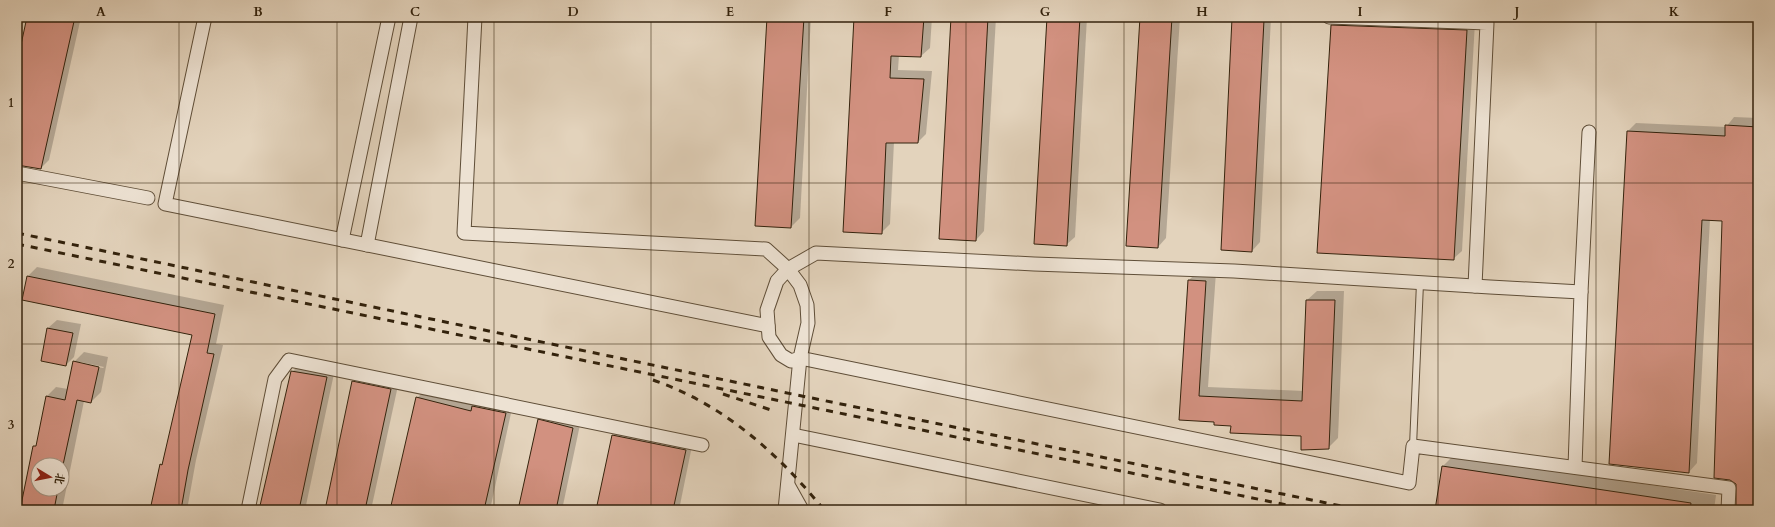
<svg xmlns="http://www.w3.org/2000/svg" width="1775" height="527" viewBox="0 0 1775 527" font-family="Cardo,'Noto Serif SC',serif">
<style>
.shadow{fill:#0003;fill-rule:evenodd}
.building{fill:#d29180;stroke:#33220c}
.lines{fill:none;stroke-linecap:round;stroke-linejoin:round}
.lane-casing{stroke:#5f4e38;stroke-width:8}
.street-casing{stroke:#5f4e38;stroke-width:15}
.lane{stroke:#ede2d3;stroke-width:6}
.street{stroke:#ede2d3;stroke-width:13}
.rail{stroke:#33220c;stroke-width:3;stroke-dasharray:7 7;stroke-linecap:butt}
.grid{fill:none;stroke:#33220c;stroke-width:1;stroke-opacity:0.55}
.neatline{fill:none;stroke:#33220c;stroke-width:1.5}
.grid-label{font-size:13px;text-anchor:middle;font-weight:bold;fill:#33220c}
</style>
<rect width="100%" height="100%" fill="#e3d3bc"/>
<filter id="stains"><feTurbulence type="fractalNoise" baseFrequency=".005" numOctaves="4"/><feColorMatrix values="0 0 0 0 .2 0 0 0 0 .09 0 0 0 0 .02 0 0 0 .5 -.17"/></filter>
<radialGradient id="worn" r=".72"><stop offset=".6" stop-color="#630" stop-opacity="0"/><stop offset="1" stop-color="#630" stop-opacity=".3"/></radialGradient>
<g class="shadow">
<polygon points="28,17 81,17 49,160 41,168 17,165 17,68"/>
<polygon points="768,17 811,17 800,218 791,227"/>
<polygon points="855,17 932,17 930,48 921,56 899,55 898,70 932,71 926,134 918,142 894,142 890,224 881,233"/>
<polygon points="952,17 996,17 984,231 976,240"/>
<polygon points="1048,17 1087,17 1075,237 1066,245"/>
<polygon points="1141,17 1180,17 1166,238 1158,247"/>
<polygon points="1235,17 1271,17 1260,242 1252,251 1233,19"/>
<polygon points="1340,17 1475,22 1462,251 1453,259 1332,26"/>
<polygon points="1734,117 1758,118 1758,510 1737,510 1737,484 1723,220 1710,219 1697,463 1689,472 1628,131 1636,123 1726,127"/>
<polygon points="37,267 224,305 216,344 223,345 196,460 187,510 152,510 160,465 164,462 193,334 23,299 28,276"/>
<polygon points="1199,270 1216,272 1208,387 1304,391 1307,300 1317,291 1344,291 1338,438 1328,448 1302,435 1232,425 1215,421 1180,419 1189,280"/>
<polygon points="57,320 81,324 74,357 66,365 48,328"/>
<path d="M84,352L108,357L101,392L91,402L84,401L62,510H21L35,453L46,397L56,387L68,389L74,362ZM80,362L104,367L103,368L80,364ZM38,465H62V489H38Z"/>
<polygon points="300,364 335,369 305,510 260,510 291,373"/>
<polygon points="361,373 399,381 371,510 326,510 353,382"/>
<polygon points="426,389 513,404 490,510 391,510 417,398"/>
<polygon points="547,411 581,420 562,510 519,510 538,420"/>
<polygon points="622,427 693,441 679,510 597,510 613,435"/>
<polygon points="1454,455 1716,495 1714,510 1436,510 1443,466"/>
<polygon points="1024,506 1044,510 1020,510"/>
</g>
<g class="building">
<polygon points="27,17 75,17 41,169 17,165 17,63"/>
<polygon points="767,17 804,17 791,228 755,226"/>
<polygon points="854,17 924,17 921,57 891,56 890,78 924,79 918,143 886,143 882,234 843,232"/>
<polygon points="951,17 988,17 976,241 939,239"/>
<polygon points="1047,17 1080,17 1067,246 1034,244"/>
<polygon points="1140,17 1172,17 1158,248 1126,246"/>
<polygon points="1232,18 1264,20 1252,252 1221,250"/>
<polygon points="1331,25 1467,30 1454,260 1317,253"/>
<polygon points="1725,125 1758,127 1758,510 1736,510 1736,484 1730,480 1714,478 1722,221 1702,220 1689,473 1609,464 1627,131 1725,136"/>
<polygon points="27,276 215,314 207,353 214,354 188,470 181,510 150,510 160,464 162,465 192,335 22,300"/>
<polygon points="1188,280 1206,281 1199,396 1302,401 1306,300 1335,300 1329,449 1301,450 1301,436 1230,433 1231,426 1214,425 1214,422 1179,420"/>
<polygon points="47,328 73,333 66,366 41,361"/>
<polygon points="73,361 99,367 91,403 77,400 63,465 38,465 38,489 58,489 54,510 20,510 33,446 36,446 46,396 65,400"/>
<polygon points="291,371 327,377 299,510 259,510"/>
<polygon points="352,381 391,389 365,510 325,510"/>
<polygon points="416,397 471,411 472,406 506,413 484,510 390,510"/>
<polygon points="538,419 573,428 556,510 518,510"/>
<polygon points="612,435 686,450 673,510 596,510"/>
<polygon points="1442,466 1691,503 1690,510 1435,510"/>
</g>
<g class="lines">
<g class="lane-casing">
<polyline id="lane" points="1413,446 1420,283"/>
</g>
<g class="street-casing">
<g id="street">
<polyline points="205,17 165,204 768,326"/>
<polyline points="475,17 464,233 766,249 788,269 816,253 1034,264 1234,271 1490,287 1581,292 1575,467"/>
<polyline points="1329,17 1487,23 1475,286"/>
<polyline points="17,173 148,198"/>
<polyline points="342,240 389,17"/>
<polyline points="367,245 411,17"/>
<polyline points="1581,292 1589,132"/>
<polyline points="793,435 1160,510"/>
<polyline points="788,485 802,510"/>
<polyline points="248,510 275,379 289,360 702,445"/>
<polyline points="785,510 800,358 808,323 807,305 800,285 788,269 777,281 767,310 769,337 781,355 791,361 800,358 1409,483 1413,446 1729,488 1728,510"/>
</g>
</g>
<use href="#lane" class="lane"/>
<use href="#street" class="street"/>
<g class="rail">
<polyline points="17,233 797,395 1361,510"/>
<polyline points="17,244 1311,510"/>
<path d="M653,380C723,404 778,453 824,510"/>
<polyline points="723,394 774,411"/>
</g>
</g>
<path class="grid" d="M179,17V510M337,17V510M494,17V510M651,17V510M809,17V510M966,17V510M1124,17V510M1281,17V510M1438,17V510M1596,17V510M17,183H1758M17,344H1758"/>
<rect width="1775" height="527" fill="none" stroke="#e3d3bc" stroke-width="44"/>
<g transform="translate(50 477) rotate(100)"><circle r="19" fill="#ede2d3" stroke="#a39583"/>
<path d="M0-3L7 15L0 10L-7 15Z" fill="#8f2418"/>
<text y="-6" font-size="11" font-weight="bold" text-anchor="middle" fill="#33220c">北</text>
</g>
<rect x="22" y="22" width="1731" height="483" class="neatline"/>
<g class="grid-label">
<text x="101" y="16">A</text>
<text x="258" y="16">B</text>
<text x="415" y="16">C</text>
<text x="573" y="16">D</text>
<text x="730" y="16">E</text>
<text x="888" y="16">F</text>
<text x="1045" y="16">G</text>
<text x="1202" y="16">H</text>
<text x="1360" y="16">I</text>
<text x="1517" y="16">J</text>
<text x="1674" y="16">K</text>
<text x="11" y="107">1</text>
<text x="11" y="268">2</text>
<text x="11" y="429">3</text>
</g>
<rect width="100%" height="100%" filter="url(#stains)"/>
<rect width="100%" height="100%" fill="url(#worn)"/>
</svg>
